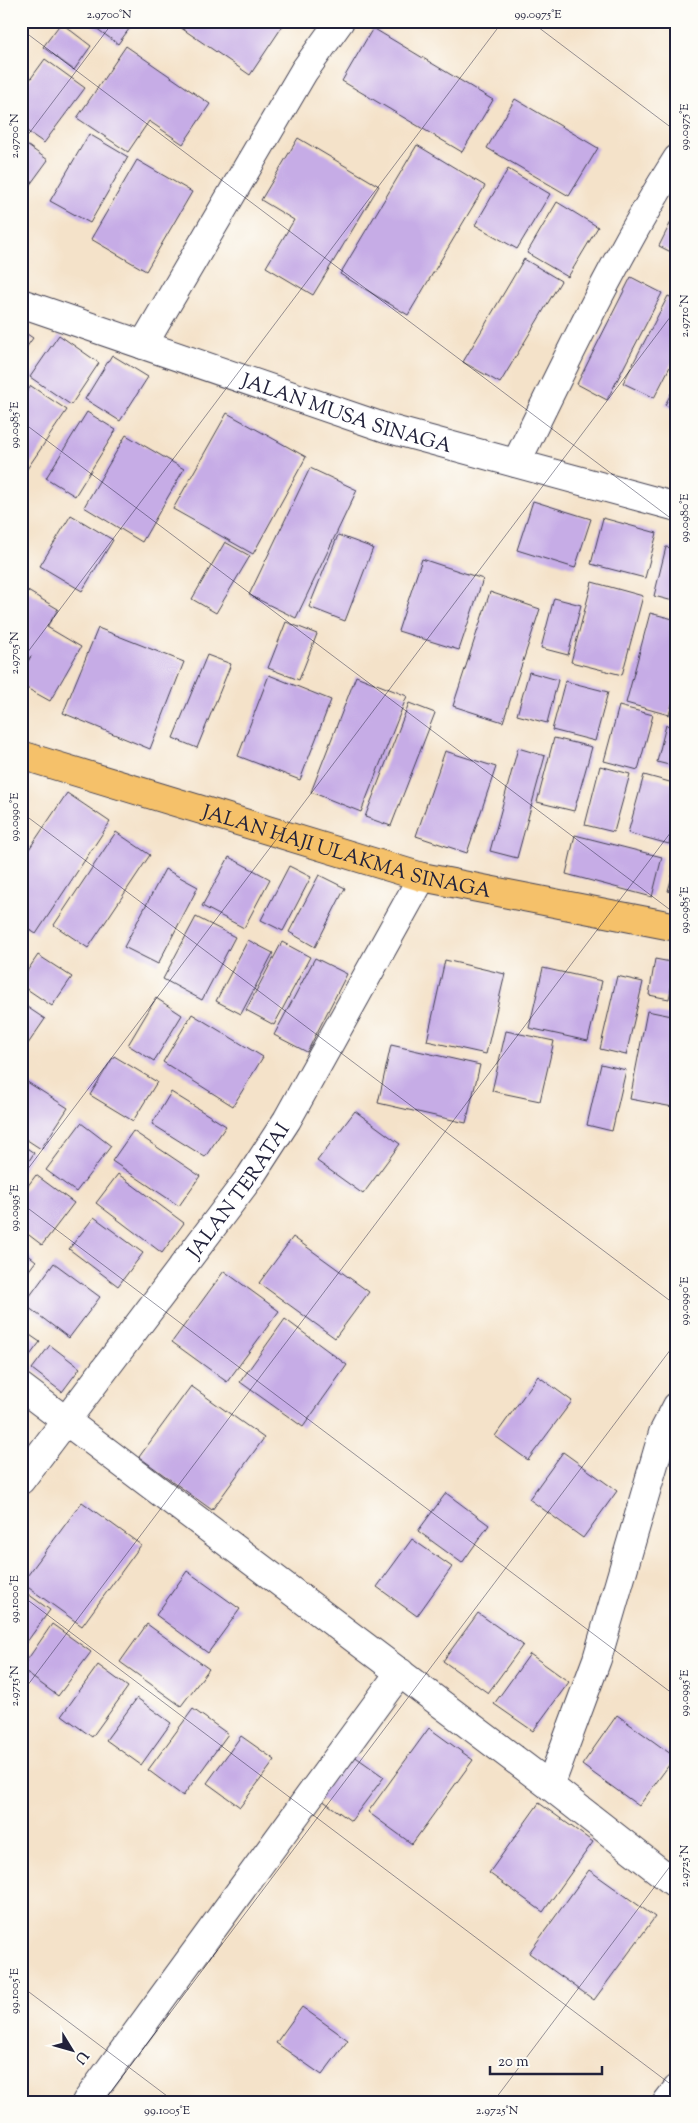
<svg xmlns="http://www.w3.org/2000/svg" width="698" height="2123" viewBox="0 0 698 2123" font-family="'Sorts Mill Goudy',serif">
<style>
.building{fill:#c6ace6}
.lines{fill:none;stroke-linecap:round;stroke-linejoin:round}
.street-casing{stroke:#423f50;stroke-width:30}
.primary-casing{stroke:#423f50;stroke-width:30}
.street{stroke:#fff;stroke-width:28}
.primary{stroke:#f5c16b;stroke-width:28}
.ticks{fill:none;stroke:#22223b;stroke-width:1;stroke-opacity:0.45}
.labels{text-anchor:middle;stroke-width:4;stroke-linejoin:round;paint-order:stroke}
.street-label{font-size:20px;fill:#22223b;stroke:#fdfcf7}
.neatline{fill:none;stroke:#22223b;stroke-width:2}
.ticks-label{font-size:12px;text-anchor:middle;fill:#22223b}
</style>
<rect width="100%" height="100%" fill="#fdfcf7"/>
<filter id="ink" filterUnits="userSpaceOnUse"><feTurbulence type="fractalNoise" baseFrequency=".02" numOctaves="2"/><feDisplacementMap in="SourceGraphic" scale="10" xChannelSelector="R" yChannelSelector="G"/><feConvolveMatrix kernelMatrix="1 2 1 2 8 2 1 2 1" color-interpolation-filters="sRGB"/></filter>
<filter id="wash" filterUnits="userSpaceOnUse"><feTurbulence type="fractalNoise" baseFrequency=".0096" numOctaves="4" result="noise"/><feDisplacementMap in="SourceGraphic" scale="20" xChannelSelector="R" yChannelSelector="G"/><feGaussianBlur stdDeviation="1.12" result="paint"/><feColorMatrix in="noise" values="0 0 0 0 0 0 0 0 0 0 0 0 0 0 0 0 0 1.4 0 .05"/><feComposite in="paint" operator="in"/></filter>
<g filter="url(#wash)">
<rect width="100%" height="100%" fill="#f4e2c9"/>
<g id="blocks">
<g class="building">
<polygon points="90,21 135,21 118,44 89,23"/>
<polygon points="171,21 286,21 250,75"/>
<polygon points="61,23 91,46 74,70 43,47"/>
<polygon points="373,28 493,100 462,152 342,81"/>
<polygon points="126,46 210,104 183,144 149,121 128,152 77,118"/>
<polygon points="45,59 85,88 44,143 21,127 21,92"/>
<polygon points="515,99 598,148 569,196 487,148"/>
<polygon points="89,134 128,157 90,223 50,201"/>
<polygon points="298,138 379,186 313,295 266,267 294,220 261,200"/>
<polygon points="21,141 48,160 21,197"/>
<polygon points="417,145 485,186 408,315 340,274"/>
<polygon points="137,160 192,192 146,271 91,239"/>
<polygon points="508,169 550,194 517,249 475,225"/>
<polygon points="557,202 598,227 568,277 527,253"/>
<polygon points="677,210 677,255 659,246"/>
<polygon points="524,259 561,281 500,383 463,362"/>
<polygon points="631,277 662,293 607,400 577,384"/>
<polygon points="668,296 677,300 677,353 654,398 623,383"/>
<polygon points="21,330 33,338 21,355"/>
<polygon points="59,335 99,363 71,405 30,377"/>
<polygon points="112,355 148,377 120,421 85,399"/>
<polygon points="677,382 677,411 665,405"/>
<polygon points="31,386 67,410 27,469 21,465 21,400"/>
<polygon points="87,412 116,430 75,496 46,478"/>
<polygon points="227,413 306,457 253,554 173,509"/>
<polygon points="126,435 184,469 142,542 84,507"/>
<polygon points="310,468 357,490 296,618 249,595"/>
<polygon points="533,501 591,519 575,568 517,550"/>
<polygon points="71,515 113,540 82,591 40,566"/>
<polygon points="603,518 657,533 645,578 591,564"/>
<polygon points="338,535 373,548 345,621 309,607"/>
<polygon points="225,542 250,556 216,613 192,599"/>
<polygon points="666,547 677,549 677,602 654,596"/>
<polygon points="422,559 483,579 459,650 398,631"/>
<polygon points="592,582 643,596 622,675 571,662"/>
<polygon points="21,587 58,609 47,627 81,647 50,701 21,685 21,673 31,656 21,672"/>
<polygon points="490,592 540,609 503,722 453,706"/>
<polygon points="554,598 581,605 568,655 541,648"/>
<polygon points="650,613 677,620 677,686 669,715 626,703"/>
<polygon points="286,622 317,634 299,680 268,668"/>
<polygon points="98,628 184,662 150,749 63,713"/>
<polygon points="207,655 231,664 197,748 173,738"/>
<polygon points="529,672 558,680 547,723 517,715"/>
<polygon points="269,675 331,700 300,780 238,756"/>
<polygon points="356,676 407,696 361,812 311,792"/>
<polygon points="565,681 608,692 595,741 552,730"/>
<polygon points="409,703 435,713 391,826 365,817"/>
<polygon points="619,706 653,715 638,770 604,761"/>
<polygon points="666,725 677,728 677,767 657,762"/>
<polygon points="554,738 592,747 574,811 537,802"/>
<polygon points="518,748 545,756 517,858 490,851"/>
<polygon points="445,751 496,767 467,853 416,836"/>
<polygon points="600,766 630,774 614,832 585,825"/>
<polygon points="644,775 677,784 677,815 669,844 628,833"/>
<polygon points="67,793 110,822 36,934 21,924 21,861"/>
<polygon points="116,832 150,855 88,948 54,925"/>
<polygon points="575,835 662,857 652,897 566,874"/>
<polygon points="229,857 270,879 244,928 202,906"/>
<polygon points="677,858 677,894 668,891"/>
<polygon points="289,866 311,877 283,931 261,920"/>
<polygon points="165,869 198,887 158,964 124,947"/>
<polygon points="319,875 345,888 315,947 289,932"/>
<polygon points="196,917 235,937 202,1000 163,979"/>
<polygon points="248,940 273,953 241,1014 216,1001"/>
<polygon points="282,942 310,957 274,1025 246,1010"/>
<polygon points="38,955 72,977 52,1006 21,985 21,980"/>
<polygon points="315,958 347,974 307,1052 274,1035"/>
<polygon points="655,959 676,963 669,999 649,995"/>
<polygon points="445,960 505,974 486,1054 427,1041"/>
<polygon points="543,968 602,981 588,1041 529,1028"/>
<polygon points="617,976 643,982 626,1055 600,1049"/>
<polygon points="156,998 182,1015 154,1061 128,1045"/>
<polygon points="21,1003 45,1019 21,1054"/>
<polygon points="647,1011 677,1017 677,1088 673,1107 630,1099"/>
<polygon points="192,1014 263,1057 233,1106 163,1062"/>
<polygon points="506,1031 554,1041 540,1101 492,1091"/>
<polygon points="391,1045 480,1065 466,1123 378,1103"/>
<polygon points="114,1056 157,1082 133,1121 90,1095"/>
<polygon points="601,1064 626,1070 612,1131 587,1125"/>
<polygon points="21,1078 68,1108 41,1149 21,1136"/>
<polygon points="171,1092 226,1126 205,1157 152,1124"/>
<polygon points="355,1111 400,1144 363,1194 317,1161"/>
<polygon points="81,1123 111,1146 76,1192 46,1170"/>
<polygon points="133,1131 200,1176 179,1206 112,1161"/>
<polygon points="21,1144 34,1153 21,1173"/>
<polygon points="118,1174 184,1223 162,1253 96,1203"/>
<polygon points="36,1175 74,1203 42,1245 21,1229 21,1195"/>
<polygon points="94,1217 143,1253 118,1286 69,1249"/>
<polygon points="293,1237 369,1292 335,1338 259,1283"/>
<polygon points="21,1249 36,1261 21,1281"/>
<polygon points="54,1263 100,1297 69,1338 24,1304"/>
<polygon points="224,1271 279,1311 227,1382 172,1342"/>
<polygon points="285,1319 347,1365 303,1427 240,1382"/>
<polygon points="21,1329 40,1342 21,1367"/>
<polygon points="50,1345 80,1368 62,1392 32,1369"/>
<polygon points="538,1376 572,1401 528,1460 495,1436"/>
<polygon points="191,1386 264,1438 212,1510 139,1457"/>
<polygon points="563,1452 617,1491 583,1538 529,1499"/>
<polygon points="446,1493 489,1525 462,1563 418,1531"/>
<polygon points="82,1502 141,1545 82,1626 22,1583"/>
<polygon points="412,1539 452,1567 417,1616 377,1587"/>
<polygon points="187,1571 240,1609 208,1653 156,1615"/>
<polygon points="21,1589 50,1610 21,1650"/>
<polygon points="478,1613 523,1645 488,1693 443,1661"/>
<polygon points="52,1624 91,1652 58,1696 21,1669"/>
<polygon points="147,1624 209,1669 181,1706 120,1662"/>
<polygon points="530,1654 569,1682 533,1731 494,1704"/>
<polygon points="98,1665 128,1687 92,1737 62,1715"/>
<polygon points="137,1698 171,1723 141,1765 106,1740"/>
<polygon points="193,1709 228,1734 183,1796 148,1770"/>
<polygon points="617,1715 675,1757 639,1806 582,1765"/>
<polygon points="429,1728 473,1760 412,1844 368,1812"/>
<polygon points="241,1736 275,1760 240,1807 207,1783"/>
<polygon points="350,1753 384,1777 351,1821 318,1797"/>
<polygon points="539,1803 593,1842 543,1912 489,1873"/>
<polygon points="589,1870 655,1917 594,2000 529,1953"/>
<polygon points="302,2007 348,2040 322,2075 276,2043"/>
</g>
</g>
</g>
<g filter="url(#ink)">
<use href="#blocks" fill-opacity="0" stroke="#423f50" stroke-width="1"/>
<g class="lines">
<g class="street-casing">
<g id="street">
<path id="s1" d="M21,303L386,428L677,507"/>
<polyline points="143,345 304,71 340,21"/>
<path d="M516,463C567,360 615,256 677,159"/>
<polyline points="21,1387 550,1786 677,1885"/>
<path id="s2" d="M21,1480L250,1177L287,1120L422,877"/>
<polyline points="550,1786 597,1659 663,1433 677,1406"/>
<polyline points="86,2102 400,1672"/>
<polyline points="667,2102 677,2089"/>
</g>
</g>
<g class="primary-casing">
<g id="primary">
<path id="s3" d="M21,755L422,877L677,927"/>
</g>
</g>
<use href="#street" class="street"/>
<use href="#primary" class="primary"/>
</g>
</g>
<path class="ticks" d="M530,21L677,132M21,29L677,523M21,144L114,21M21,421L677,915M21,661L503,21M21,812L677,1306M21,1178L677,308M21,1203L677,1697M21,1595L677,2089M21,1694L677,824M21,1986L175,2102M103,2102L677,1341M493,2102L677,1857"/>
<g class="labels">
<g class="street-label">
<text dy="7" stroke="none"><textPath href="#s1" startOffset="344">JALAN MUSA SINAGA</textPath></text>
<text dy="7" stroke="none"><textPath href="#s3" startOffset="340">JALAN HAJI ULAKMA SINAGA</textPath></text>
<text dy="7" stroke="none"><textPath href="#s2" startOffset="362">JALAN TERATAI</textPath></text>
</g>
</g>
<rect width="698" height="2123" fill="none" stroke="#fdfcf7" stroke-width="55"/>
<g transform="translate(72 2050) rotate(127)" stroke="#fdfcf7" stroke-width="4" paint-order="stroke">
<path d="M0-4L9 19L0 12L-9 19Z" fill="#22223b"/>
<text y="-8" font-size="14" font-weight="bold" text-anchor="middle" fill="#22223b">U</text>
</g>
<path d="M490 2066v8h112v-8" fill="none" stroke="#22223b" stroke-width="2.5"/>
<text x="498" y="2066" font-size="15" fill="#22223b" stroke="#fdfcf7" stroke-width="4" paint-order="stroke">20 m</text>
<rect x="28" y="28" width="642" height="2068" class="neatline"/>
<g class="ticks-label">
<text x="109" y="18">2.9700°N</text>
<text x="538" y="18">99.0975°E</text>
<text transform="translate(684 127) rotate(-90)" y="4">99.0975°E</text>
<text transform="translate(14 136) rotate(-90)" y="4">2.9700°N</text>
<text transform="translate(684 316) rotate(-90)" y="4">2.9710°N</text>
<text transform="translate(14 425) rotate(-90)" y="4">99.0985°E</text>
<text transform="translate(684 518) rotate(-90)" y="4">99.0980°E</text>
<text transform="translate(14 653) rotate(-90)" y="4">2.9705°N</text>
<text transform="translate(14 817) rotate(-90)" y="4">99.0990°E</text>
<text transform="translate(684 910) rotate(-90)" y="4">99.0985°E</text>
<text transform="translate(14 1208) rotate(-90)" y="4">99.0995°E</text>
<text transform="translate(684 1301) rotate(-90)" y="4">99.0990°E</text>
<text transform="translate(14 1599) rotate(-90)" y="4">99.1000°E</text>
<text transform="translate(14 1686) rotate(-90)" y="4">2.9715°N</text>
<text transform="translate(684 1693) rotate(-90)" y="4">99.0995°E</text>
<text transform="translate(684 1866) rotate(-90)" y="4">2.9725°N</text>
<text transform="translate(14 1991) rotate(-90)" y="4">99.1005°E</text>
<text x="167" y="2114">99.1005°E</text>
<text x="497" y="2114">2.9725°N</text>
</g>
</svg>
